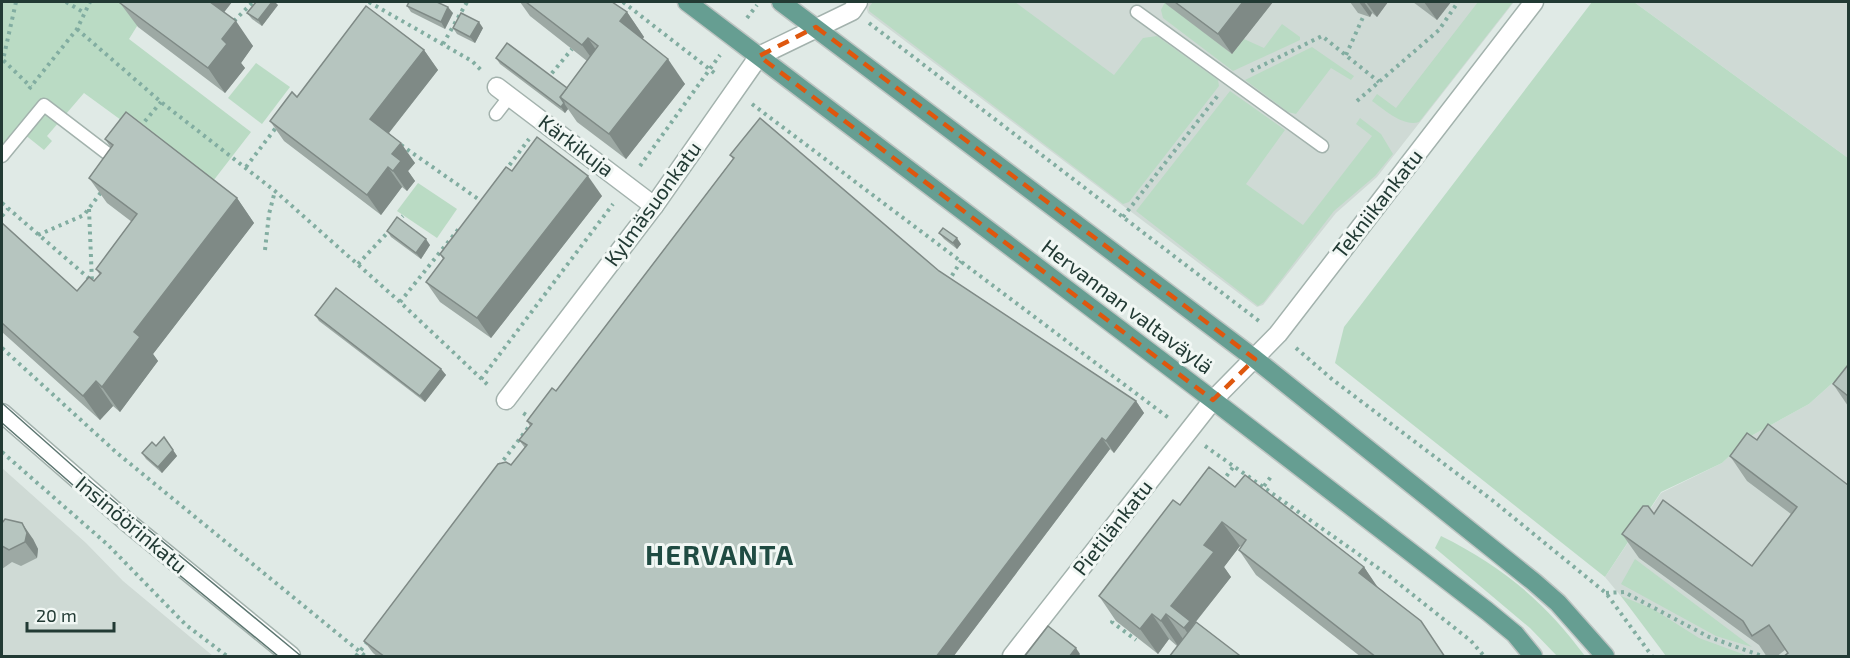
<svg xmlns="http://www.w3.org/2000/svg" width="1850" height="658" viewBox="0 0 1850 658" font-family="'Exo 2',sans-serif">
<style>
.built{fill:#cfdad5}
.green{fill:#badbc4}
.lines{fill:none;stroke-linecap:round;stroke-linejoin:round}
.service-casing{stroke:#a3b2ad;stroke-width:15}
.minor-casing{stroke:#a3b2ad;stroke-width:21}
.tertiary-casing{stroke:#a3b2ad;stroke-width:21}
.primary-casing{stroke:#bdc4c2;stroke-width:21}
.path{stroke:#82ada1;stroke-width:4;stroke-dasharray:3 4.5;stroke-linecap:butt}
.service{stroke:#fff;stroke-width:12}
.minor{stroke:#fff;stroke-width:18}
.tertiary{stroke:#fff;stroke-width:18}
.primary{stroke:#669e92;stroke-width:18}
.tram{stroke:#5c7670;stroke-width:1.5}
.wall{fill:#9da9a4}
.shaded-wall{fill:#7f8a86}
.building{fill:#b6c5bf;stroke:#7f8a86;stroke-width:1.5}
.marked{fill:none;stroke:#de570e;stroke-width:4.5;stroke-dasharray:12 8;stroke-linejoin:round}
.labels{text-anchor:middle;stroke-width:6;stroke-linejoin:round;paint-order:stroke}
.street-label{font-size:21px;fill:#223a34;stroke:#f1f7f4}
.district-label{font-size:27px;font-weight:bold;letter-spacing:1.5px;fill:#1f4b42;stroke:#f1f7f4}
</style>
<rect width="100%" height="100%" fill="#e0eae6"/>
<g class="built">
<polygon points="870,2 1514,2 1377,177 1336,213 1263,305 1257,307 868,13 866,7"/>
<polygon points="1634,2 1848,2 1848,158"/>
<polygon points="1848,369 1848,656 1666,656 1648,629 1605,577 1661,493 1722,463 1751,436 1809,404"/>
<polygon points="2,468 86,543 123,581 213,656 2,656"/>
</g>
<g class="green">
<polygon points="2,2 152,2 129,39 251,132 210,185 84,93 47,136 52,141 44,150 24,134 2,164"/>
<polygon points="873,2 1015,2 1114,75 1143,38 1157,36 1218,80 1219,86 1129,202 1123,204 869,11 869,7"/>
<polygon points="1165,2 1232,54 1244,39 1264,48 1282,24 1300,37 1300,40 1233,71 1163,18 1161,10"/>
<path d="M1478,2H1513L1419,122C1403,127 1385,110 1372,101L1377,94L1396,108Z"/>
<polygon points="1592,2 1634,2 1848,158 1848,369 1809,404 1751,436 1722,463 1661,492 1605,577 1335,363 1344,327"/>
<polygon points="1312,47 1354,76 1351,80 1331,68 1296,114 1288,112 1245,80"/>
<polygon points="256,63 290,87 262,124 228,98"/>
<polygon points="1230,91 1285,130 1246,184 1303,225 1372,136 1356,124 1360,118 1381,134 1393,154 1375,176 1334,211 1264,302 1258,306 1136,211"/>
<polygon points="418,183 457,209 437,238 397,211"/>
<path d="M1441,536C1502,566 1545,602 1585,656H1557L1530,628L1435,548Z"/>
<polygon points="1635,559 1752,647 1716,636 1621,584"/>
<polygon points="1621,596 1653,609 1699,638 1748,656 1666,656"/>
</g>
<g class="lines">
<g class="service-casing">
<g id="service">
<polyline points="1137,12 1322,146"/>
<polyline points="496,114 510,96"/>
<polyline points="2,156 44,105 112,157"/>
</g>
</g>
<g class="minor-casing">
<g id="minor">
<polyline points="497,87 654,206"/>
<polyline points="506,400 654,206 759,56 852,11 858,2"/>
<polyline points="1012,656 1213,400 1278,334 1534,2"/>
</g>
</g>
<g class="tertiary-casing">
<polyline id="tertiary" points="2,413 127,522 291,656"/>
</g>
<g class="primary-casing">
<g id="primary">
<polyline points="687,2 1213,400 1487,611 1515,634 1533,656"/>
<polyline points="781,2 1255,359 1534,582 1558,603 1605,656"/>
</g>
</g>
<g class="path">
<polyline points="16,2 3,60 31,87"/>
<polyline points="66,2 83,12"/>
<polyline points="369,2 472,61 481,70"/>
<polyline points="623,2 717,75"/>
<polyline points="747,18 757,5"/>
<polyline points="234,21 253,2"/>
<polyline points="869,23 1259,321"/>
<polyline points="77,29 161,102 275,191 400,302 489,386"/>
<polyline points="443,44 467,2"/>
<polyline points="1346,55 1364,15"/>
<polyline points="1251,71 1322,36 1379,82"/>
<polyline points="547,79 572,49"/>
<polyline points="29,89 77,29 90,2"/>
<polyline points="1357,101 1439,30 1458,2"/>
<polyline points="752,104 1170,419"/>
<polyline points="140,127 161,102"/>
<polyline points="401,145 481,201"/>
<polyline points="640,166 720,55"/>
<polyline points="246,167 278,125"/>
<polyline points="505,171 529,139"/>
<polyline points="2,203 92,281"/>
<polyline points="89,209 92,282"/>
<polyline points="2,216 8,209"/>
<polyline points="1123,217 1219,94"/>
<polyline points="397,222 403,216"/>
<polyline points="38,235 84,215 102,191"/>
<polyline points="265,250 269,214 275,191"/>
<polyline points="358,264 390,230"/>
<polyline points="948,282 961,261"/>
<polyline points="400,302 461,226"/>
<polyline points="2,348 117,453 365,656"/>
<polyline points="1296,348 1333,380 1492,500 1606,593 1652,656"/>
<polyline points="481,379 613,204"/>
<polyline points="1205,446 1388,575 1471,641 1484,656"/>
<polyline points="2,452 108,545 186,625 227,656"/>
<polyline points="499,466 534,420 523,413"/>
<polyline points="1222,482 1234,466"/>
<polyline points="1264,486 1273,474"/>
<polyline points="1606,593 1624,592 1709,637 1762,656"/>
<polyline points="1117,615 1112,622 1136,640"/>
<polyline points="356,656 369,640"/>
</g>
<use href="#service" class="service"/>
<use href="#minor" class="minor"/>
<use href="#tertiary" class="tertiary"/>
<use href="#primary" class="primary"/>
<g class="tram">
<polyline points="2,403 92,483 301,656"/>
<polyline points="2,423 122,528 278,656"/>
</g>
</g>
<g class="wall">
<polygon points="121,2 232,2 224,12 253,46 241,63 245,68 225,93 138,27 120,3"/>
<polygon points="520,2 612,2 627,12 644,37 642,39 685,84 626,159 577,122 568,109 565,113 500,64 496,58 567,88 587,61 530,16"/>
<polygon points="1164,2 1273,2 1232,54 1166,4"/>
<polygon points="1350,2 1388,2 1377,17 1372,13 1370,17 1358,13"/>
<polygon points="1413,2 1451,2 1437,20"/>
<polygon points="278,5 262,26 252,19 247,13"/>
<polygon points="407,6 453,13 445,29 411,12"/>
<polygon points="453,28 483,28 475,43 457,34"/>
<polygon points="424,50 438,70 389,133 415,163 408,171 415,181 407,191 402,187 381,215 284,141 270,121 297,97"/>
<polygon points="105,139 237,198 254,223 153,354 158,361 120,412 113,406 100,420 2,332 2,223 77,291 94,281 100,275 96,269 132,222 107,203 89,178 111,148"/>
<polygon points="730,155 939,271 1136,401 1144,413 1114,453 1110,449 953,657 378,657 373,653 364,641 525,448 519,440 530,426 527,421 556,391 733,159"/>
<polygon points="512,171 602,196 491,338 440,302 426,282 443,259 440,254"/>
<polygon points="387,231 430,245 421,259 391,237"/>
<polygon points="939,233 961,244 957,249 944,239"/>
<polygon points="315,315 441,369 446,375 425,402 319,321"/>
<polygon points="1848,365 1848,406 1833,384"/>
<polygon points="164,437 177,456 162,473 146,459 142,453 156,446"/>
<polygon points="1757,440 1848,485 1788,653 1785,650 1776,657 1767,657 1759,645 1639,558 1622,534 1654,514 1752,566 1791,514 1747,481 1730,456"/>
<polygon points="1235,487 1364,567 1377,587 1446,657 1361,657 1256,575 1239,550 1241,547 1240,546 1224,567 1231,577 1177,646 1169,639 1158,654 1116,621 1099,596 1180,505"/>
<polygon points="2,523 33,539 38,549 37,558 21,566 12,562 2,569"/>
</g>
<g class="shaded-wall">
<polygon points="205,2 232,2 218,20"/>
<polygon points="272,2 275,2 278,5 262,26 258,20"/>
<polygon points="1243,2 1273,2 1232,54 1218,34"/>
<polygon points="1359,2 1364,2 1372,13 1370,17"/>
<polygon points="1366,2 1388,2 1377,17"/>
<polygon points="1424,2 1451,2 1437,20"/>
<polygon points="448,7 453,13 445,29 441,22"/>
<polygon points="627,12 644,37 637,46 620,21"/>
<polygon points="236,21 253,46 241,63 245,68 225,93 208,68 222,39"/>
<polygon points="479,22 483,28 475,43 470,37"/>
<polygon points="588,38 605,63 600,70 582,45"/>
<polygon points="424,50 438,70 384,139 370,119"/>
<polygon points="668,59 685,84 626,159 609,134"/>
<polygon points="564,103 568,109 565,113 561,107"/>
<polygon points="401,143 415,163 408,171 415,181 407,191 393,171 392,154"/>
<polygon points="388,167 402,187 381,215 367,195"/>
<polygon points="588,176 602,196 491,338 477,318"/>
<polygon points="237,198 254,223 153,354 158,361 120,412 102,387 134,332"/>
<polygon points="957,238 961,244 957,249 953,243"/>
<polygon points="426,239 430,245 421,259 416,253"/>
<polygon points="441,369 446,375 425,402 420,396"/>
<polygon points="96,381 113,406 100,420 83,396"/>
<polygon points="1136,401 1144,413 1114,453 1106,441"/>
<polygon points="1102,438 1110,449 953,657 936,657"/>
<polygon points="173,450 177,456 162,473 158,467"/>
<polygon points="1222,522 1240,546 1224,567 1231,577 1193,625 1201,653 1184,628 1171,606 1204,545"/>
<polygon points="22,523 33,539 38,549 37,558 25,542"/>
<polygon points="1364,567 1381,592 1359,573"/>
<polygon points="1152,614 1169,639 1158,654 1140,629"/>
<polygon points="1166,614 1183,639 1178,646 1161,621"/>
<polygon points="1076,648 1080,654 1078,657 1069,657"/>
</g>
<g class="building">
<polygon points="121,2 210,2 236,21 222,39 227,44 208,68 120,3"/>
<polygon points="256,2 272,2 258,20 247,13"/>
<polygon points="409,2 437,2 448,7 441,22 407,6"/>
<polygon points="526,2 612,2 627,12 620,21 668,59 609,134 560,97 598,46 588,38 582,45"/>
<polygon points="1175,2 1243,2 1218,34"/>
<polygon points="366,6 424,50 370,119 401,143 392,154 401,161 393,171 388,167 367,195 270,121 292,92 297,97"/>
<polygon points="461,13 479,22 470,37 453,28"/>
<polygon points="507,43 567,88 560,97 564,103 561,107 496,58"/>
<polygon points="126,112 237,198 134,332 140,337 102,387 96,381 83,396 2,323 2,223 77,291 89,277 94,281 101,273 96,269 137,214 89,178 113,145 105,139"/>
<polygon points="760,118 939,271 1136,401 1106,441 1102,438 936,657 385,657 364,641 498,464 506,462 511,465 527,445 519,440 532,424 527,421 552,388 556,391 734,158 730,155"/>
<polygon points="537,137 588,176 477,318 426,282 444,258 440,254 506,167 512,171"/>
<polygon points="397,217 426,239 416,253 387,231"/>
<polygon points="943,228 957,238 953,243 939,233"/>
<polygon points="336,288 441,369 420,396 315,315"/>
<polygon points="1848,365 1848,396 1833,384"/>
<polygon points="1768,424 1848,485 1848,657 1783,657 1788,653 1769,625 1752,636 1743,621 1622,534 1643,506 1648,506 1654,514 1663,500 1752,566 1797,507 1730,456 1747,433 1757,440"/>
<polygon points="164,437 173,450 158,467 142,453 152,442 156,446"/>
<polygon points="1209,467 1235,487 1245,475 1364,567 1359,573 1421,621 1445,657 1376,657 1239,550 1246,540 1222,522 1204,545 1214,552 1171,606 1190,621 1184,628 1166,614 1161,621 1152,614 1140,629 1099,596 1173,500 1180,505"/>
<polygon points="5,519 22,523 27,533 25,542 9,550 2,546 2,523"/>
<polygon points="1196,622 1239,655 1237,657 1169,657"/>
<polygon points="1048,626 1076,648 1069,657 1024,657"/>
</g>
<path class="marked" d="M816,27L1255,359L1213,400L759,56Z"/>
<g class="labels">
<g class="street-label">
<text transform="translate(576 146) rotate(37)" y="7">Kärkikuja</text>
<text transform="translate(653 204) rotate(-54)" y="7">Kylmäsuonkatu</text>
<text transform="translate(1378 204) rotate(-52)" y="7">Tekniikankatu</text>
<text transform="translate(1127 307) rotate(37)" y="7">Hervannan valtaväylä</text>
<text transform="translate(131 525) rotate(40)" y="7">Insinöörinkatu</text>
<text transform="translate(1113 528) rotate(-52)" y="7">Pietilänkatu</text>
</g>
<g class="district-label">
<text x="720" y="565">HERVANTA</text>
</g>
</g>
<rect width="1850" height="658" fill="none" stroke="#223a34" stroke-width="6"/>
<path d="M27 622v9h87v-9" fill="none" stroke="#223a34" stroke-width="3"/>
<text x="36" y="622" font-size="18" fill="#223a34" stroke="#f1f7f4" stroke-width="4.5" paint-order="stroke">20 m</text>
</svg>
